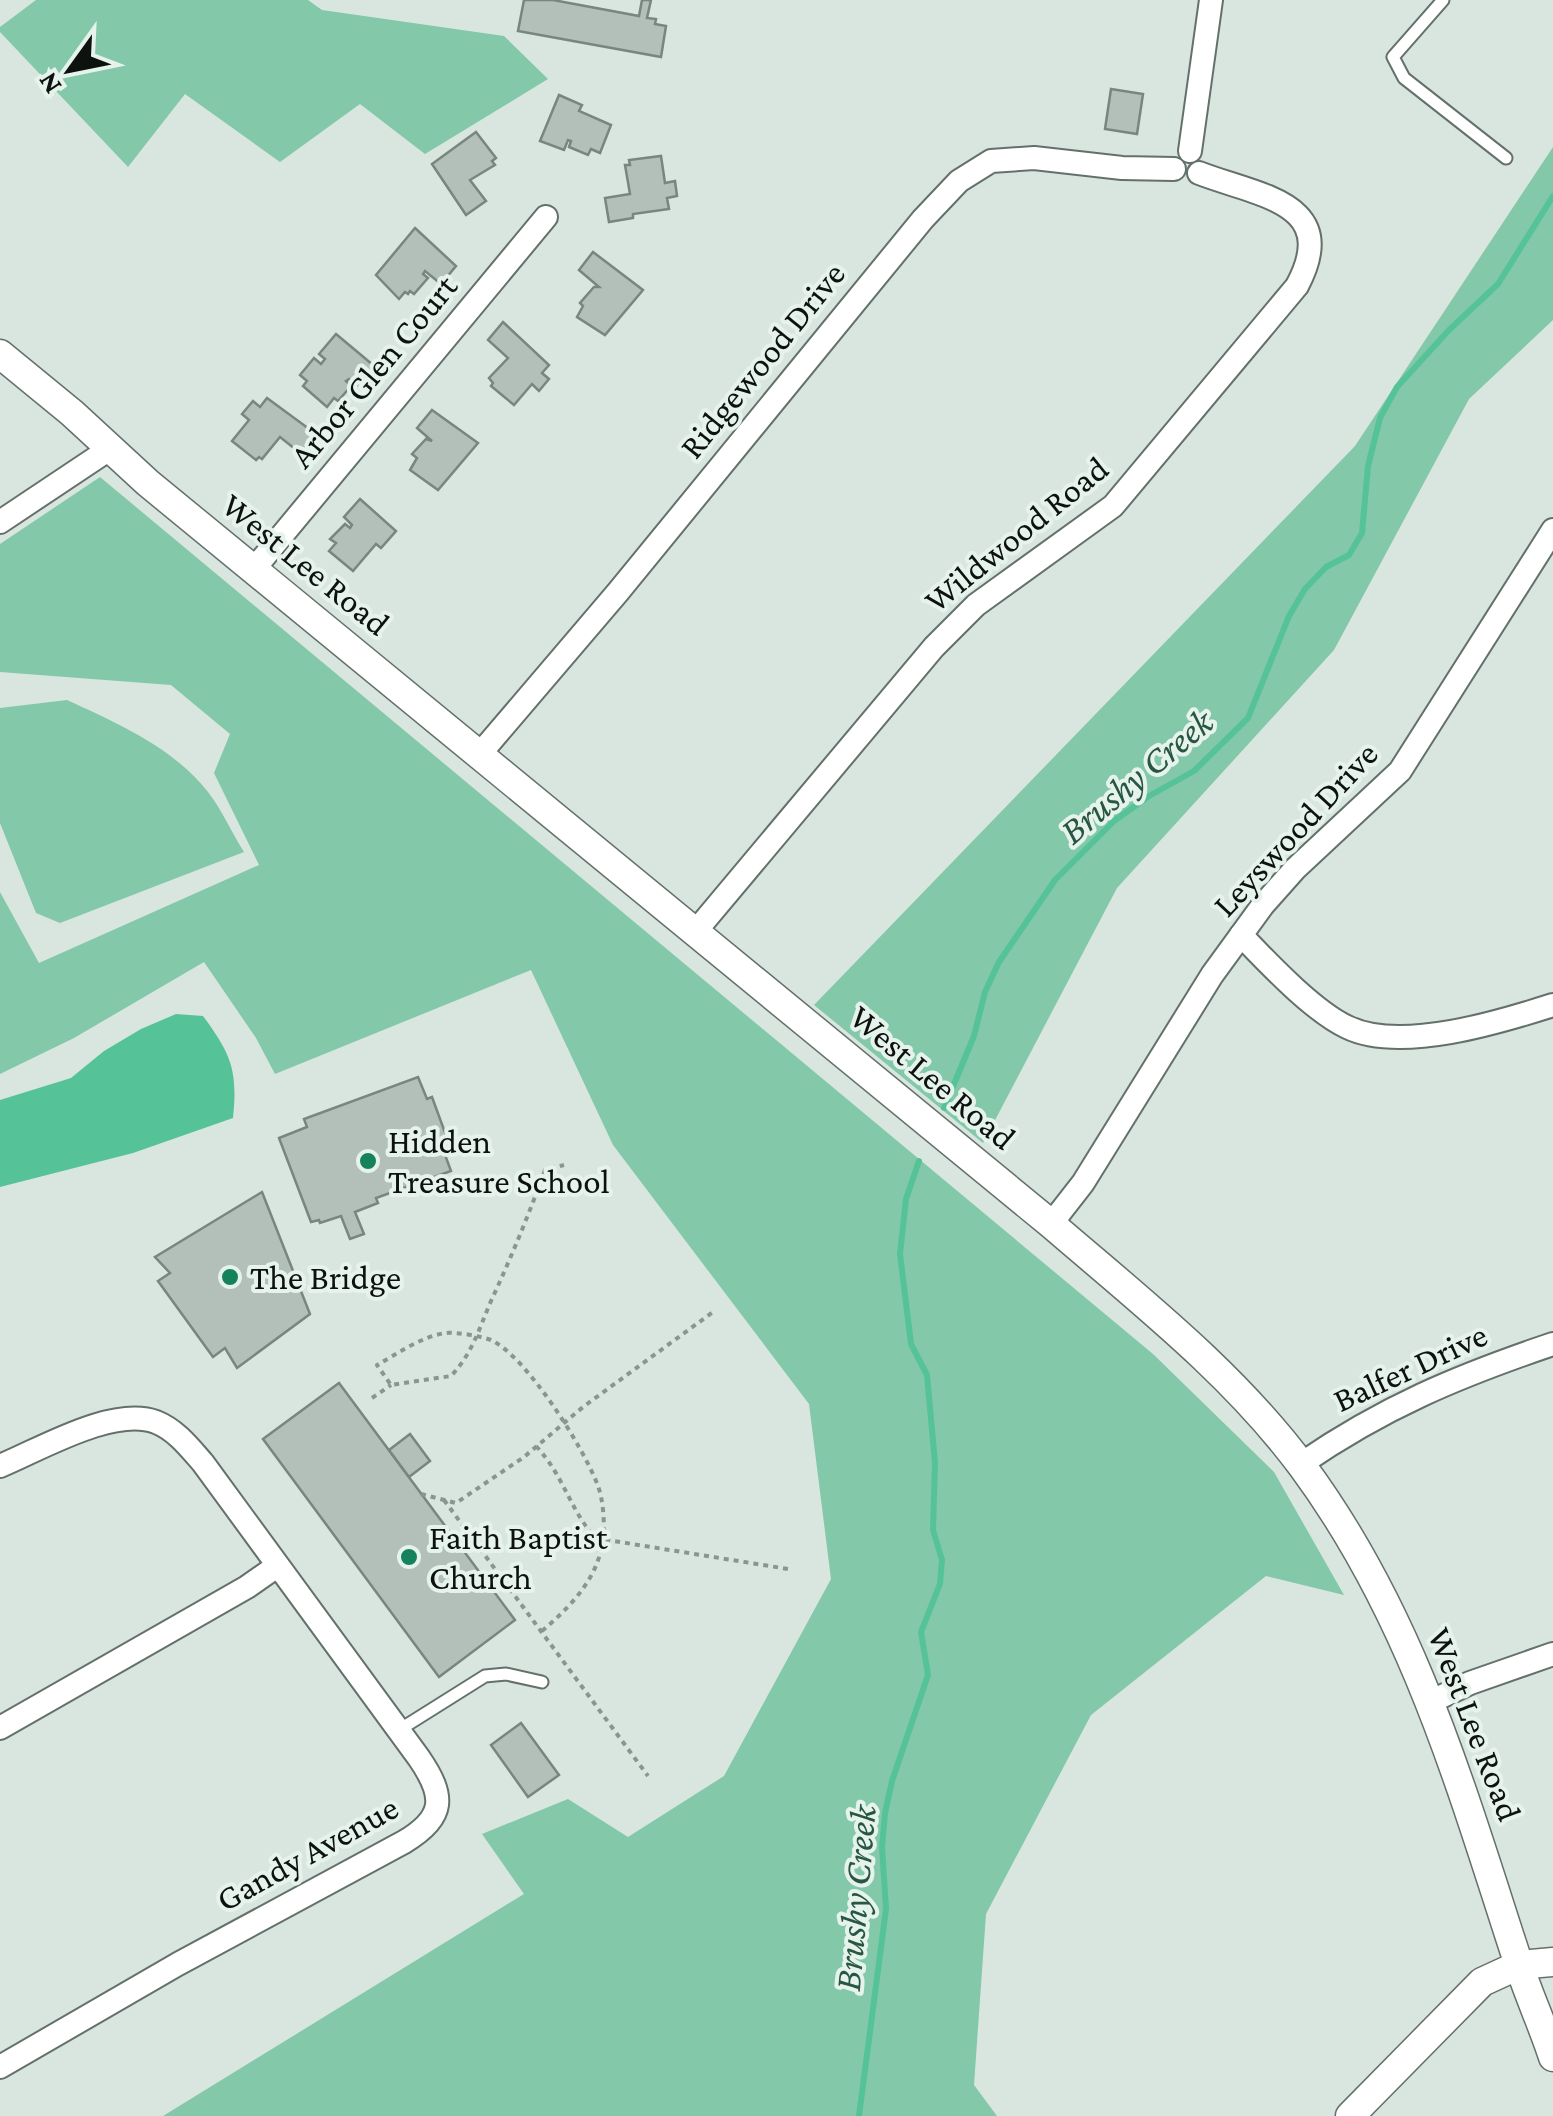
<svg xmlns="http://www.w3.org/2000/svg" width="1553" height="2116" viewBox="0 0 1553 2116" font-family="'Crimson Pro',serif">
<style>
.green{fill:#83c8a9}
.water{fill:#55c397}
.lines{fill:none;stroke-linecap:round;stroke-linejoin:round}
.stream{stroke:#55c397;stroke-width:6}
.building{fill:#b2c0b9;stroke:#79857f;stroke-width:2.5}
.service-casing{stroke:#64716b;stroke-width:15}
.minor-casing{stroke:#64716b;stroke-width:26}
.tertiary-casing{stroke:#64716b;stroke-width:31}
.path{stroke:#8b9590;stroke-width:4;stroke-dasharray:5 5;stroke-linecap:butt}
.service{stroke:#fff;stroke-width:11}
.minor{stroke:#fff;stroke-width:22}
.tertiary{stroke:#fff;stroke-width:28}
.poi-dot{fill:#15815d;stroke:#e5f3ec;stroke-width:4}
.labels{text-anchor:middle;stroke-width:8;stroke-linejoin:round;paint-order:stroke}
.street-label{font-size:35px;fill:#0d120f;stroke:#e5f3ec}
.poi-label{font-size:35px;fill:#0d120f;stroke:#e5f3ec;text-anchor:start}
.water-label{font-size:38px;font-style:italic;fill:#285643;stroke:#e5f3ec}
</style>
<rect width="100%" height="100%" fill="#d8e6df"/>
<g class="green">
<polygon points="36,0 308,0 322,10 504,36 548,79 425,154 360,104 280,162 185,94 128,167 0,32 0,27"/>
<polygon points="1553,147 1553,320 1469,399 1334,650 1117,888 983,1143 814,1005 1355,446"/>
<polygon points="100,477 1153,1354 1274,1472 1344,1595 1266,1576 1091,1715 986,1914 974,2085 997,2116 163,2116 524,1894 482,1834 568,1799 628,1837 724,1776 831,1579 809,1404 613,1145 531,970 275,1074 256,1038 204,962 74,1038 0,1074 0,892 39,963 259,865 214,773 230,734 171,685 0,672 0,544"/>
<path d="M67,700C117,723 174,748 208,792C222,810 232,833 244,852L60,923L36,913L0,823V708Z"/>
</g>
<path class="water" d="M176,1014L203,1016C231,1054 238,1070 233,1118L133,1153L0,1187V1100L71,1078L104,1051L141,1029Z"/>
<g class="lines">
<g class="stream">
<polyline points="944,1108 974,1036 985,992 999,962 1055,880 1114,821 1149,796 1194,771 1248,718 1289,616 1305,589 1326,567 1349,555 1362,533 1368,466 1380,418 1397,387 1449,330 1498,284 1553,196"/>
<polyline points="859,2116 886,1909 882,1847 885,1813 892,1781 928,1675 921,1632 940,1584 942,1560 933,1530 935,1463 927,1375 911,1344 900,1254 906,1199 919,1161"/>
</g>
</g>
<g class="building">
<polygon points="524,0 553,0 639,16 642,0 651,0 647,18 656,19 655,24 666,26 661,57 518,31"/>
<polygon points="1111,89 1143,94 1137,134 1105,129"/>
<polygon points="559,95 582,105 579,111 611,125 600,153 591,149 588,155 569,147 571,141 568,140 564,150 540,141"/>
<polygon points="476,132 496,158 492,161 495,165 470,180 486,201 466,215 432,164"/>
<polygon points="661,156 665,183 675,181 677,196 667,198 669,209 633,214 633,218 609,222 605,198 630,194 625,165 630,165 629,160"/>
<polygon points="415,228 456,266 441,284 425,271 423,274 428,278 414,294 410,291 408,294 405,292 399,299 376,275"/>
<polygon points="593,252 643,290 605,335 577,317 583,306 580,303 594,287 599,287 579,270"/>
<polygon points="503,322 549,365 542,373 549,379 539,391 532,384 514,405 491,386 493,383 489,378 508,358 488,340"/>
<polygon points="336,334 373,365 357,385 349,379 346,381 351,386 338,401 334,398 327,407 303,386 307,381 300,375 314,358 321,364 325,359 319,354"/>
<polygon points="267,398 316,434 307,449 305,447 300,453 280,437 262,459 259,457 256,460 232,441 249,420 242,414 253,401 260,407"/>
<polygon points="432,410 478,443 438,490 410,470 417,458 412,454 426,439 432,441 417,428"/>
<polygon points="360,499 396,531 381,548 376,544 353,571 329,551 336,543 330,539 345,524 350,528 352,525 344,517"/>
<polygon points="418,1077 427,1099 432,1097 451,1149 444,1152 451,1171 376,1198 378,1203 355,1212 364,1234 350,1239 341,1216 320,1223 319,1220 311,1222 279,1138 307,1127 304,1119"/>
<polygon points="262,1192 310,1314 237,1368 225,1348 213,1357 158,1281 170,1273 155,1257"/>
<polygon points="339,1383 515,1620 439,1677 263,1439"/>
<polygon points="410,1434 430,1461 409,1477 389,1450"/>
<polygon points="521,1723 559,1775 528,1797 491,1745"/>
</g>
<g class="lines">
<g class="service-casing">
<g id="service">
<polyline points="1443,0 1393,57 1404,78 1506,158"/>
<polyline points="399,1730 485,1676 506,1674 542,1682"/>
</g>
</g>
<g class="minor-casing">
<g id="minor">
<polyline points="1190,151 1211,0"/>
<polyline points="0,522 111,448"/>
<polyline points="254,569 546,217"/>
<polyline points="479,755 618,592 923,219 959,181 991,161 1034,158 1122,168 1174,169"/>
<path d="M695,932L934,647L976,605L1113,506L1297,286C1342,202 1258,196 1199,173"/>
<path d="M1241,935C1268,963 1313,1011 1347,1027C1400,1053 1500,1022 1553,1005"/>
<polyline points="1051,1224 1083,1183 1212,975 1263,905 1295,869 1400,771 1553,530"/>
<path d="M1301,1464C1384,1407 1458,1376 1553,1344"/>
<path d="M0,1466C41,1449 113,1406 156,1422C176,1430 189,1447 203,1463L419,1758C445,1796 446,1817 404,1842L178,1964L0,2067"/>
<polyline points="1430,1702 1470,1683 1553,1654"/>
<polyline points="0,1728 247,1587 277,1566"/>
</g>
</g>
<g class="tertiary-casing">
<g id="tertiary">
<path d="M0,354L72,413L148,483L1051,1224C1138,1299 1233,1373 1302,1466C1414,1617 1461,1788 1519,1965C1529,1996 1543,2026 1553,2057"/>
<polyline points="1350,2116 1482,1982 1519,1965 1553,1962"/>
</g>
</g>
<g class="path">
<polyline points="372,1398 391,1385"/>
<path d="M536,1446C564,1476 569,1508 595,1538L788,1569"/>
<polyline points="421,1494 456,1503 524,1457 583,1407 713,1312"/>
<polyline points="444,1500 648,1776"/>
<path d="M542,1631C571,1606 599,1578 603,1538C605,1523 603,1499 598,1486C584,1448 527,1357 491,1340C480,1336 457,1332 446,1333C422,1336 397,1354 377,1365L391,1385L451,1376C472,1354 479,1329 491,1301C511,1258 529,1214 545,1170L564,1165"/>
</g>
<use href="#service" class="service"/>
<use href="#minor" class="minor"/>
<use href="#tertiary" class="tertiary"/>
</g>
<g class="poi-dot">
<circle cx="368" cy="1161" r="10"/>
<circle cx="230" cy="1277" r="10"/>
<circle cx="409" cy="1557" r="10"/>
</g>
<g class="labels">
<g class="street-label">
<text transform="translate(762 360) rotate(-51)" y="12">Ridgewood Drive</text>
<text transform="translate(373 371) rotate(-50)" y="12">Arbor Glen Court</text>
<text transform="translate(1016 534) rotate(-39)" y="12">Wildwood Road</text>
<text transform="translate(306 564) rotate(39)" y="12">West Lee Road</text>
<text transform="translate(1295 829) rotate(-47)" y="12">Leyswood Drive</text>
<text transform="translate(933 1077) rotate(40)" y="12">West Lee Road</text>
<text transform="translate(1410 1367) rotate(-25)" y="12">Balfer Drive</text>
<text transform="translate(1475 1724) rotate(69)" y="12">West Lee Road</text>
<text transform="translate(307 1853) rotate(-29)" y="12">Gandy Avenue</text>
</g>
<g class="poi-label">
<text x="388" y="1153">Hidden<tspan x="388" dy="40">Treasure School</tspan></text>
<text x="250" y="1289">The Bridge</text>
<text x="429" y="1549">Faith Baptist<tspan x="429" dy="40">Church</tspan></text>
</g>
<g class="water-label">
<text transform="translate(1136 776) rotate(-40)" y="13">Brushy Creek</text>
<text transform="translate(855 1898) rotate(-85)" y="13">Brushy Creek</text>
</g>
</g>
<g transform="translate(70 70) rotate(237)" stroke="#e5f3ec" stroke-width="8" paint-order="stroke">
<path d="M0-8L18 38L0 25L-18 38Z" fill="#0d120f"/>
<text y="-15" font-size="28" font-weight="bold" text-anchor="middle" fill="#0d120f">N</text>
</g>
</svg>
